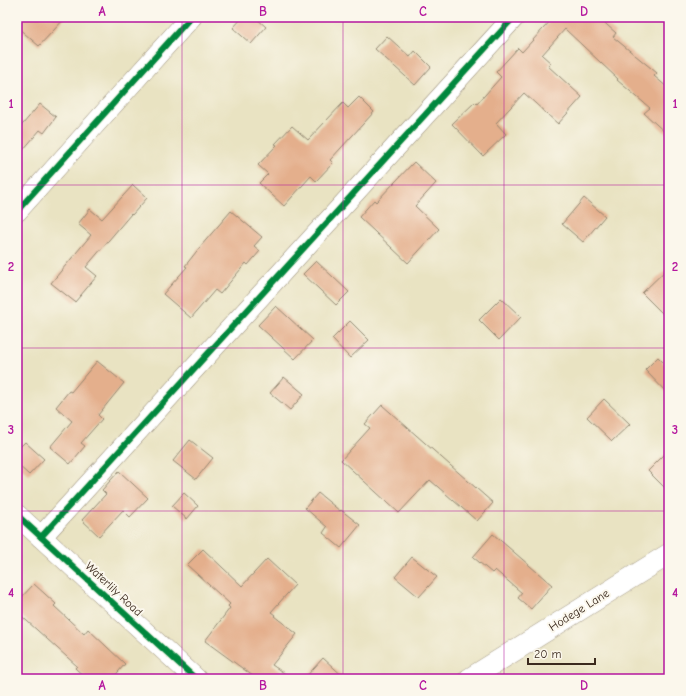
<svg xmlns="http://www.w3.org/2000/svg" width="686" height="696" viewBox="0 0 686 696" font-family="'Comic Neue',sans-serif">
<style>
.building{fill:#e4af8c}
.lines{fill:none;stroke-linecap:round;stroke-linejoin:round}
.street-casing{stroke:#928670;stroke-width:22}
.street{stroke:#fff;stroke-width:21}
.cycleway-casing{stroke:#fbf7ec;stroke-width:8}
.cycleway{stroke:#00873e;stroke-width:6}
.grid{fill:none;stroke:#b5179e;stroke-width:1;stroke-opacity:0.55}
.labels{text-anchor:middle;stroke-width:4;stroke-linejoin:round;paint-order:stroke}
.street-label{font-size:12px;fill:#3b2a1e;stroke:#fbf7ec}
.neatline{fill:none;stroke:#b5179e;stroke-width:1.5}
.grid-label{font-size:13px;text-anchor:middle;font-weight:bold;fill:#b5179e}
</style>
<rect width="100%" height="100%" fill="#fbf7ec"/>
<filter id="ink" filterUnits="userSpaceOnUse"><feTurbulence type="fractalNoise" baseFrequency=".025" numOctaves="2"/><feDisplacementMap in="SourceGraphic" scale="8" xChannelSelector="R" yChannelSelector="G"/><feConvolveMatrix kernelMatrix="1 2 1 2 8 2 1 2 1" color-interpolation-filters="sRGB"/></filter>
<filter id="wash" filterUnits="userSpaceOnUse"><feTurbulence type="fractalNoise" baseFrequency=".012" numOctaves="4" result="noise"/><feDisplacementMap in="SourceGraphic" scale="16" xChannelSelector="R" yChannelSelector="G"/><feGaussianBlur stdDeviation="0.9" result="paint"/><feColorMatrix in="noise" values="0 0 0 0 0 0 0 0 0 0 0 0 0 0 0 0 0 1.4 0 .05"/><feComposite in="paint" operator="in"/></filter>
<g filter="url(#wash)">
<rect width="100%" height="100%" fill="#e9e3c2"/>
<g id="blocks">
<g class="building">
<polygon points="17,17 66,17 39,46 17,27"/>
<polygon points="243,17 255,17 266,27 251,44 233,28"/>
<polygon points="552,17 598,17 616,33 613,37 657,73 654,76 668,88 669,87 669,136 644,113 650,108 617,80 618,79 565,29 542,55 551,63 548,66 582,97 558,124 524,93 496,123 506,134 483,156 452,124 475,102 477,104 501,77 496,72 518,48 522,52 553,18"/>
<polygon points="387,36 410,57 415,51 431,67 415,85 375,49"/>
<polygon points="359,97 374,112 330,160 333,163 316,181 311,176 284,206 259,183 268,174 258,165 277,145 275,144 292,126 308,140 343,103 348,108"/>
<polygon points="40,104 56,117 44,133 40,130 17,157 17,131"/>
<polygon points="414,162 436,183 415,206 439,229 408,263 359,217 374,200 376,202"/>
<polygon points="133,185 147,198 132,215 131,214 86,267 97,276 75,302 51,283 91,235 78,224 90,209 102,219"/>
<polygon points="584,198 605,216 583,242 562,224"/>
<polygon points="231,211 262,237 254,246 260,251 248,265 246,263 220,294 215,290 191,318 163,294 187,267 185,266 200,247"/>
<polygon points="316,261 349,292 336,305 303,274"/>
<polygon points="669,267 669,320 642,293"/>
<polygon points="501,298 521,317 499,340 479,320"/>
<polygon points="276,306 313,340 295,359 258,325"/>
<polygon points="350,321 369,340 350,358 332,339"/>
<polygon points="658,357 669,368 669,395 645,370"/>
<polygon points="97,361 124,383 98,415 102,419 81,443 85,446 70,464 50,447 72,421 56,407 69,391 71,392"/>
<polygon points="284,377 304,394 290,410 270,393"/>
<polygon points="604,399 630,424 612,441 587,417"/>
<polygon points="382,405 493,503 477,521 430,480 399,513 341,460 370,428 365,424"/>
<polygon points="190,440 213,458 196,479 173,461"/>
<polygon points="25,442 44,459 29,475 17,464 17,450"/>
<polygon points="669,450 669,492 648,471"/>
<polygon points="119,471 148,498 130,517 123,510 99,536 82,520 106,494 102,490"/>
<polygon points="184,493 198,506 187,519 172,506"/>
<polygon points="318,493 340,511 341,510 360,525 341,548 323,533 327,527 305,508"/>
<polygon points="493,534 552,585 531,609 518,598 522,593 495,570 492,573 473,557"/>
<polygon points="203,549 242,586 267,559 295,585 271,612 275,615 274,616 297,634 272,665 293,679 257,679 205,641 230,608 228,606 230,604 187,565"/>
<polygon points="412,557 437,577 419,597 395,577"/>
<polygon points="34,584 56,604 54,606 84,634 88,629 125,664 112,679 87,679 75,668 77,666 17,612 17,602"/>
<polygon points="323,658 346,679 304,679"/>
</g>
</g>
</g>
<g filter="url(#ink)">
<use href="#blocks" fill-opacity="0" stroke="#928670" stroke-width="1"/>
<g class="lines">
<g class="street-casing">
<g id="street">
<polyline points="17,211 191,17"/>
<polyline points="17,515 196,679"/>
<polyline points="41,537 514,17"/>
<polyline points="469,679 669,554"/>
</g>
</g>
<use href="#street" class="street"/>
<g class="cycleway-casing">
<g id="cycleway">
<polyline points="17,211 191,17"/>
<polyline points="17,515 196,679"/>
<polyline points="41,537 514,17"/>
</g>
</g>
<use href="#cycleway" class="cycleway"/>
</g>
</g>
<path class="grid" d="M182,17V679M343,17V679M504,17V679M17,185H669M17,348H669M17,511H669"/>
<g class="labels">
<g class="street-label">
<text transform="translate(114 589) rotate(43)" y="4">Waterlily Road</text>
<text transform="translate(579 610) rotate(-32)" y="4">Hodege Lane</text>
</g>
</g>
<rect width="686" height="696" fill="none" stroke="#fbf7ec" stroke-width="44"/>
<path d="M528 658v6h67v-6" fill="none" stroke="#3b2a1e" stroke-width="2"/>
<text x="534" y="658" font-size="12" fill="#3b2a1e" stroke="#fbf7ec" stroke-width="3" paint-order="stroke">20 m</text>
<rect x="22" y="22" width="642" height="652" class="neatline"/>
<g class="grid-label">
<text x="102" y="16">A</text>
<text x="263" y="16">B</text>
<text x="423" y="16">C</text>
<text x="584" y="16">D</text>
<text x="11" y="108">1</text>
<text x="675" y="108">1</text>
<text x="11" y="271">2</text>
<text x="675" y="271">2</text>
<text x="11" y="434">3</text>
<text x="675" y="434">3</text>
<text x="11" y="597">4</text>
<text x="675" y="597">4</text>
<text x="102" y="690">A</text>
<text x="263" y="690">B</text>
<text x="423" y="690">C</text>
<text x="584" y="690">D</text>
</g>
</svg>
